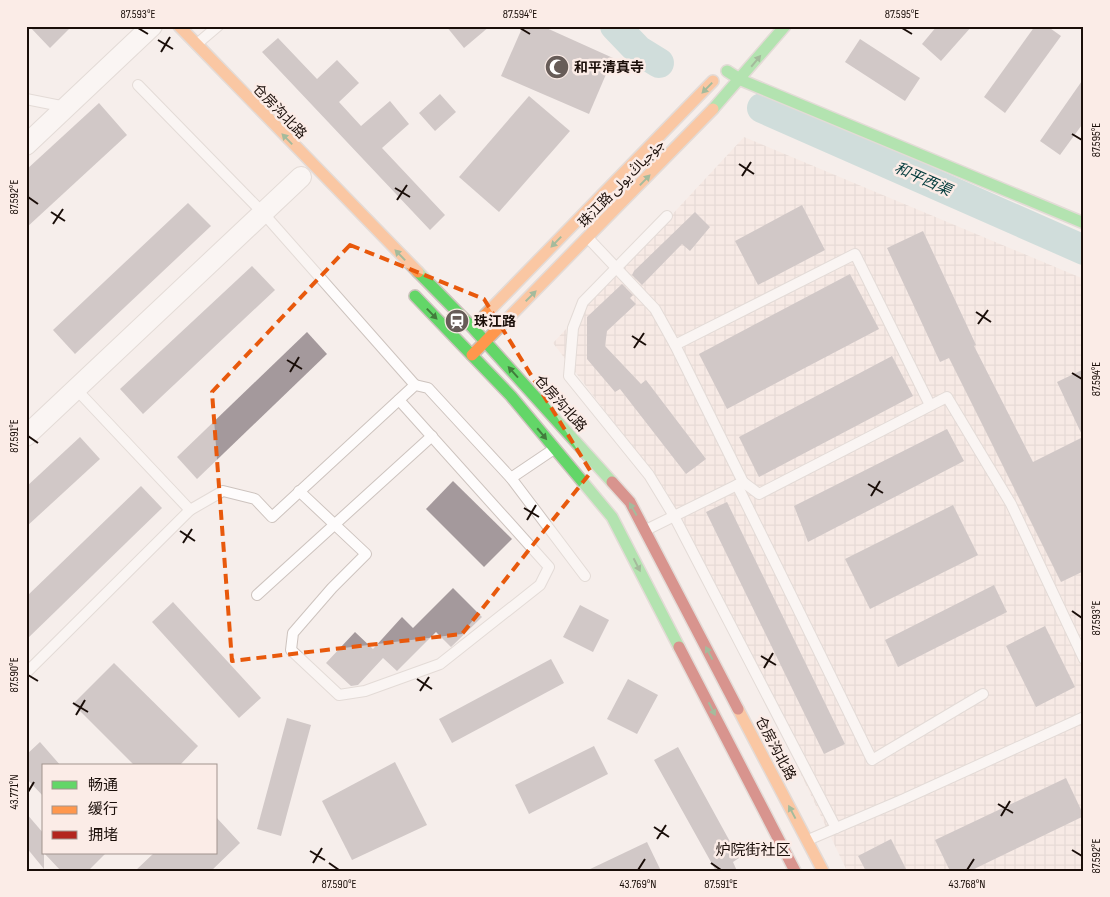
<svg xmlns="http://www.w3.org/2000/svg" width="1110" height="897" viewBox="0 0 1110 897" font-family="'Sofia Sans Condensed','Noto Sans Arabic','Noto Sans SC',sans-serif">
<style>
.industrial{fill:url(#industrial-grid)}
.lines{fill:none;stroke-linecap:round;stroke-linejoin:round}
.river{stroke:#a3c8c8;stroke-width:30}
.building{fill:#a4999c}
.lane-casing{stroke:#cdc3be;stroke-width:12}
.street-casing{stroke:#cdc3be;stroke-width:22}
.fast-casing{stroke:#cdc3be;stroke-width:14}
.slow-casing{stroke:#cdc3be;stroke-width:14}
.jam-casing{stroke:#cdc3be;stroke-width:14}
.lane{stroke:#fefcfc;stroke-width:10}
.street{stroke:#fefcfc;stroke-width:20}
.fast{stroke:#63d668;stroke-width:11}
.slow{stroke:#ff974d;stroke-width:11}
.jam{stroke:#b3261e;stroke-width:11}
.oneway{fill:#427c3d}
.marked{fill:none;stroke:#e8590c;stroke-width:4;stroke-dasharray:10 6;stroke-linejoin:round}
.ticks{fill:none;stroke:#1a0e09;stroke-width:2}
.labels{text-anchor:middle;stroke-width:5;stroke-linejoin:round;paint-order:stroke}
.poi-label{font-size:14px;font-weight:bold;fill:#1a0e09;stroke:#fbece7;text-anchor:start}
.street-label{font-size:14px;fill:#1a0e09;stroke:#fbece7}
.water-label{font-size:15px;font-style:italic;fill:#033b3c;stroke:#fbece7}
.neighbourhood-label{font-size:15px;fill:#1a0e09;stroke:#fbece7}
.neatline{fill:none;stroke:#1a0e09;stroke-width:2}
.ticks-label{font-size:12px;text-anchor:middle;fill:#1a0e09}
</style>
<defs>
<pattern id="industrial-grid" width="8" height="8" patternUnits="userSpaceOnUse" patternTransform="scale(1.25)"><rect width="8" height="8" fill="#f8e5de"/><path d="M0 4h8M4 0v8" fill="none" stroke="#d4c3bd"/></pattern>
</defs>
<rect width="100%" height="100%" fill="#f6eeeb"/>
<polygon class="industrial" points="744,137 1084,279 1084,871 847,871 666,491 553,343"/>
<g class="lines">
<g class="river">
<polyline points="615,26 638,50 659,63"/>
<polyline points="762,108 1084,250"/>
</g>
</g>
<g class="building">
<polygon points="29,26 72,26 50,48"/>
<polygon points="446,26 490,26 464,48"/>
<polygon points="523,26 542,26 613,58 589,114 501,76"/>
<polygon points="937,26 972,26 941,61 922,44"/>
<polygon points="1035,26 1047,26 1061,36 1005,113 984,97"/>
<polygon points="278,38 317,79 337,60 359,83 339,102 361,126 390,101 409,124 382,148 445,215 430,230 262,52"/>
<polygon points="860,39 920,78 905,101 845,62"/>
<polygon points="1084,78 1084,122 1060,155 1040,141"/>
<polygon points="440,94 456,112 435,131 419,113"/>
<polygon points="529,96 570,131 499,212 459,177"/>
<polygon points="99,103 127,135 26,228 26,170"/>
<polygon points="188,203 211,226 75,354 53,330"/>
<polygon points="802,205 825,250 758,285 735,241"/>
<polygon points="695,212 710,227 690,251 682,244 642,285 632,275 634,271"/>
<polygon points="923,231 976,345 974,346 1033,462 1083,437 1057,382 1084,369 1084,571 1061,582 949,358 940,362 887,248"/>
<polygon points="252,266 275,290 143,414 120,389"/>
<polygon points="850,274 879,329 727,409 699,354"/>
<polygon points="622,284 633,295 630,298 636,304 607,331 605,346 641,384 646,380 706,459 686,474 620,389 615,392 587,359 587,317"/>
<polygon points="307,332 327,354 197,479 177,457"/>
<polygon points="892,356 913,396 759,477 739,437"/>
<polygon points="947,429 964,461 808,542 794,506"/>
<polygon points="80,437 100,459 26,527 26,487"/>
<polygon points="453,481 512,539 484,567 426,509"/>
<polygon points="141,486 162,508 26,640 26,597"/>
<polygon points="727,502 845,744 824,754 706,512"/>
<polygon points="953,505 978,555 870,609 845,559"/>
<polygon points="994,585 1007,612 898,667 885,640"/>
<polygon points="453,588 482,617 451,647 436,632 397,671 383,658 358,685 351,686 326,663 355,632 373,649 402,617 413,628"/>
<polygon points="173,602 261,698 239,718 152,622"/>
<polygon points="580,605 609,620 593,652 563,637"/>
<polygon points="1045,626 1075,687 1036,707 1006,646"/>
<polygon points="551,659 564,683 452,743 439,719"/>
<polygon points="114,663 198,746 179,766 135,766 73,704"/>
<polygon points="628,679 658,695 637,734 607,719"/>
<polygon points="287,718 311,725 281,836 257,829"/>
<polygon points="40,742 61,766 44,766 44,797 26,778 26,755"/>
<polygon points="594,746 608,774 529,814 515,785"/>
<polygon points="678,747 739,858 733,862 737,871 716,871 654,760"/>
<polygon points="395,762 427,825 352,860 322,801"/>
<polygon points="1066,778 1084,816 970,871 950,871 935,840"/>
<polygon points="26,813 44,834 44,869 26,847"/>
<polygon points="216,817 240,843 211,871 135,871 154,853 216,853"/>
<polygon points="891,839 907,871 866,871 858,856"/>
<polygon points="647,842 661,871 586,871"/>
<polygon points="44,853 106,853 88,871 61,871"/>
</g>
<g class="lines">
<g class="lane-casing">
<g id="lane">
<polyline points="198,43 218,26"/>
<polyline points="138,85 264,214 415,385"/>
<polyline points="26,99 66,107"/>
<polyline points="667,216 583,302 573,328 569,376 649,475 674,516 836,828"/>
<polyline points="589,239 655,309 675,345 743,482 646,530"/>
<polyline points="675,345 855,254 930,405"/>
<polyline points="511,478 554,449"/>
<polyline points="743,482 759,494 947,397 1011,504 1084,659"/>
<polyline points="737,485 872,760 983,694"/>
<polyline points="299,491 366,554 332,588 293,633 291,650 339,695 365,691 440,664 540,585 549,567 399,400"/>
<polyline points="190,510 223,491 255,499 272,517 415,385 428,388 511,478 585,576"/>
<polyline points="257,595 432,436"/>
<polyline points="26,670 28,671 190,510 76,389"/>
<polyline points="808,840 904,799 1084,717"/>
</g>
</g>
<g class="street-casing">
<g id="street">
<polyline points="26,145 152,26"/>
<polyline points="26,436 301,177"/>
</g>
</g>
<g class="fast-casing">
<g id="fast">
<polyline points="727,71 741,80 1084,223"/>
<polyline points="713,109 785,26"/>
<polyline points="418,272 473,328 612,482"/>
<polyline points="415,296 511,396 612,517 679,647"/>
</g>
</g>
<g class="slow-casing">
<g id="slow">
<polyline points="179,26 418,272"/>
<polyline points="485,315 713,81"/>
<polyline points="472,355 713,109"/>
<polyline points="738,709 823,871"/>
</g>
</g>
<g class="jam-casing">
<g id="jam">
<polyline points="612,482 630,502 738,709"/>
<polyline points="679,647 795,871"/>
</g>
</g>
<use href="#lane" class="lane"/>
<use href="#street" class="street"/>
<use href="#fast" class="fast"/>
<use href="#slow" class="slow"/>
<use href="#jam" class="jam"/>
</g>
<defs><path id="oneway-solid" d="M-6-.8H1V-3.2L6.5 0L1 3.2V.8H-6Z" transform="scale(1.25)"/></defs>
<g class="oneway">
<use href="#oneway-solid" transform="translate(756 61) rotate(-50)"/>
<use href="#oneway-solid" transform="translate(707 88) rotate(134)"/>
<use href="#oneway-solid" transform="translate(287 139) rotate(-134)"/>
<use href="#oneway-solid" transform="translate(645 180) rotate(-46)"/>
<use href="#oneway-solid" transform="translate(556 242) rotate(134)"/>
<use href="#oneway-solid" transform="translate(400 255) rotate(-134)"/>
<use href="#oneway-solid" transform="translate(531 296) rotate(-45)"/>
<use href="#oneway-solid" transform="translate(432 314) rotate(46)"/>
<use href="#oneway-solid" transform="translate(513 372) rotate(-132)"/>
<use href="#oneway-solid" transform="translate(542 434) rotate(50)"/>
<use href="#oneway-solid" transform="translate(633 509) rotate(-119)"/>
<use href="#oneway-solid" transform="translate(637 565) rotate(63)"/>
<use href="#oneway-solid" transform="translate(709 653) rotate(-118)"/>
<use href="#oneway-solid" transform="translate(712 709) rotate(63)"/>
<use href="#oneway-solid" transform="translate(792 812) rotate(-118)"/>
</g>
<path d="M0 0H1110V897H0ZM350,245L484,299L591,472L462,634L232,661L212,392Z" fill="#f6eeeb" fill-opacity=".55" fill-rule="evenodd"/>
<path class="marked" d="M350,245L484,299L591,472L462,634L232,661L212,392Z"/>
<path class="ticks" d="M138,28L148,34M520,28L530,34M902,28L912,34M158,40L173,49M161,52L170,37M1072,134L1082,140M739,164L754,174M742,176L751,162M395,188L410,197M28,197L38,204M397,200L407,185M51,212L65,221M53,224L63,209M976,312L991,322M978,324L988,310M632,336L646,345M634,348L644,333M287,360L302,369M290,372L299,357M1072,373L1082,379M28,436L38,443M868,484L883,493M871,496L880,481M524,508L539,517M527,520L536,505M180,531L195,541M183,543L192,529M1072,611L1082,618M761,656L776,665M764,668L773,653M28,675L38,681M417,679L432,689M420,691L429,677M73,703L88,712M76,715L85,700M28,792L34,782M998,804L1013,813M1001,816L1010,801M654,827L669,837M657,839L666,825M1072,850L1082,856M310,851L325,860M313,863L322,848M329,863L339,870M711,863L721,870M638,870L645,859M967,870L974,859"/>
<defs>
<g id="mosque-disc" transform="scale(1.25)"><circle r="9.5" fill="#675c58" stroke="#fbece7"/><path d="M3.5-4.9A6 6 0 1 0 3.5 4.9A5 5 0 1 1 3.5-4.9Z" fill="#fff"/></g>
<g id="station-disc" transform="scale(1.25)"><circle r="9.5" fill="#675c58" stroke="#fbece7"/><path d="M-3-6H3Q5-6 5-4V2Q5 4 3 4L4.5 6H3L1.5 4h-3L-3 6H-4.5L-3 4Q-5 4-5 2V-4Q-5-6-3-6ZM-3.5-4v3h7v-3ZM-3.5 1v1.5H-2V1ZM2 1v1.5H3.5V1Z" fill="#fff"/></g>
</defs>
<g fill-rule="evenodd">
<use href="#mosque-disc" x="557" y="67"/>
<use href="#station-disc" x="457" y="321"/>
</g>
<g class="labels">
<g class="poi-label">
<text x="574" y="72">和平清真寺</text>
<text x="474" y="326">珠江路</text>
</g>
<g class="street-label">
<text transform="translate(280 111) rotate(46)" y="5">仓房沟北路</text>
<text transform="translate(621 183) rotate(-46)" y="5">珠江路 جۇجياڭ يولى</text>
<text transform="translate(561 403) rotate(48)" y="5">仓房沟北路</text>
<text transform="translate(776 748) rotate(62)" y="5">仓房沟北路</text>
</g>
<g class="water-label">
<text transform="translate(923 179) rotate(24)" y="5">和平西渠</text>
</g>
<g class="neighbourhood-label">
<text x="753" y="855">炉院街社区</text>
</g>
</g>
<rect width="1110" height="897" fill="none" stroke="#fbece7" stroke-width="55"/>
<rect x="42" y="764" width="175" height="90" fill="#fbece7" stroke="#a1938e"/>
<rect x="52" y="781" width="25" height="8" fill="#63d668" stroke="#a1938e"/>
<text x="88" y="790" font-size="15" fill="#1a0e09">畅通</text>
<rect x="52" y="806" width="25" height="8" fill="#ff974d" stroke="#a1938e"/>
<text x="88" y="814" font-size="15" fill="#1a0e09">缓行</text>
<rect x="52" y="831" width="25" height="8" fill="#b3261e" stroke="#a1938e"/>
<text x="88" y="840" font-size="15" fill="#1a0e09">拥堵</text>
<rect x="28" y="28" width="1054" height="842" class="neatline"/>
<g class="ticks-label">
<text x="138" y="18">87.593°E</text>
<text x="520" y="18">87.594°E</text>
<text x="902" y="18">87.595°E</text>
<text transform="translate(1096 140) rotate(-90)" y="4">87.595°E</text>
<text transform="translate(14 197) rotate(-90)" y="4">87.592°E</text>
<text transform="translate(1096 379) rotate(-90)" y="4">87.594°E</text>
<text transform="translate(14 436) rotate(-90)" y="4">87.591°E</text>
<text transform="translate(1096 618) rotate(-90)" y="4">87.593°E</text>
<text transform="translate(14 675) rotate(-90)" y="4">87.590°E</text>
<text transform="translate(14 792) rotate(-90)" y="4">43.771°N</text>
<text transform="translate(1096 856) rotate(-90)" y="4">87.592°E</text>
<text x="339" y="888">87.590°E</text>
<text x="638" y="888">43.769°N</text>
<text x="721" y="888">87.591°E</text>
<text x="967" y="888">43.768°N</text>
</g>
</svg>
